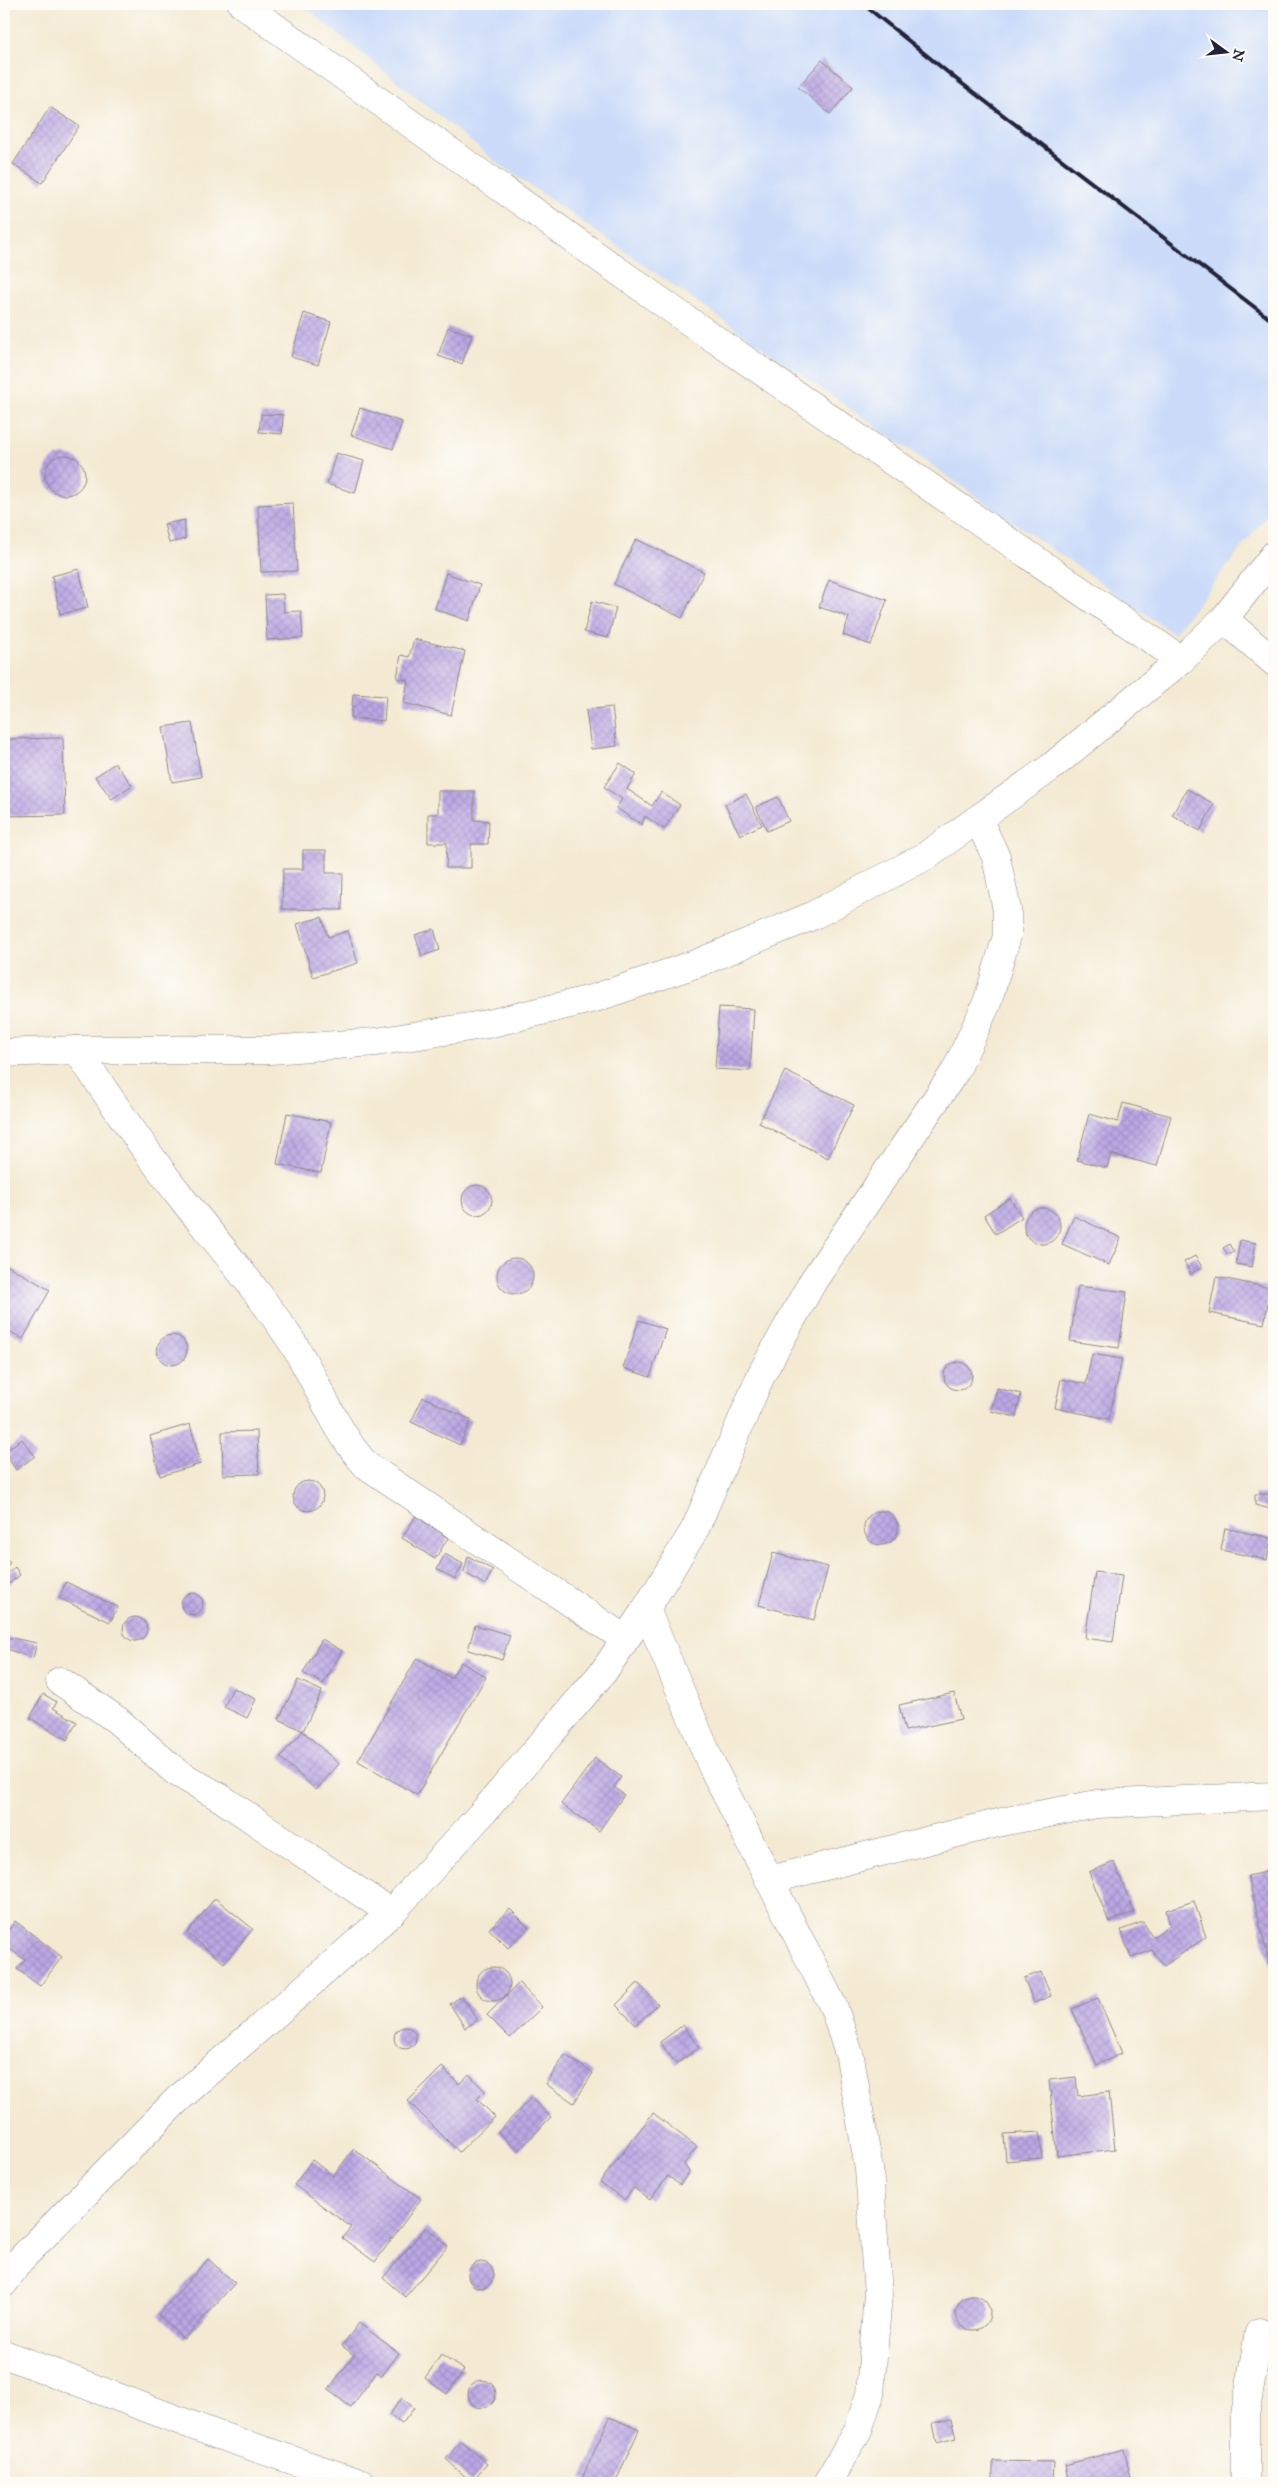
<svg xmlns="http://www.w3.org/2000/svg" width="1278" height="2487" viewBox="0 0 1278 2487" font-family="'IM FELL Great Primer',serif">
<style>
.built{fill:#cbdbf9}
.building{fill:url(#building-cross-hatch)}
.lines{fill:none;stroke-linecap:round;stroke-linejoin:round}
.minor-casing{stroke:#8b8687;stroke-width:29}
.tertiary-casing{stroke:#8b8687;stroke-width:29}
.minor{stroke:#fff;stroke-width:28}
.tertiary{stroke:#fff;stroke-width:28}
.rail{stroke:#22223b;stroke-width:4}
</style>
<defs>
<pattern id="building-cross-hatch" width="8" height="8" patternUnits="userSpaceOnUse" patternTransform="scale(1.25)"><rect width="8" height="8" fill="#bba7e4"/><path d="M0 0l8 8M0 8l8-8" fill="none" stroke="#a08fc4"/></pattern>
</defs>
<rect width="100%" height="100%" fill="#fdfcf7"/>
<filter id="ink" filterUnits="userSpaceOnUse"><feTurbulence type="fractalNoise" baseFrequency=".02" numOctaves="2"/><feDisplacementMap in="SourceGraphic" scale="10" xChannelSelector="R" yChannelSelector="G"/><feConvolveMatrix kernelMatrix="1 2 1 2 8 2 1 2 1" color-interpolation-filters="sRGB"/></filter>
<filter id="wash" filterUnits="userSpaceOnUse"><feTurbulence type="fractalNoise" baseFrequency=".0096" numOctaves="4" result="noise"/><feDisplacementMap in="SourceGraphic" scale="20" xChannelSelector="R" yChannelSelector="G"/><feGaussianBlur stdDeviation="1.12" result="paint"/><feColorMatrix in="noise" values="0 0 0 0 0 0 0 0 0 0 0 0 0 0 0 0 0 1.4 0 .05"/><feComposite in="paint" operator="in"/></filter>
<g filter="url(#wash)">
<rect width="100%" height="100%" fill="#f4ead3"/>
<polygon class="built" points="301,4 1274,4 1274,506 1174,634 496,162"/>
<g id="blocks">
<g class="building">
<polygon points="822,60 853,87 830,114 798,87"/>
<polygon points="50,107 79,126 42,183 13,164"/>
<polygon points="304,313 331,322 318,365 291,357"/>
<polygon points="448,327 472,335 462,364 438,356"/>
<polygon points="360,408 402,422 393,449 351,435"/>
<polygon points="261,414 283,415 282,434 259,432"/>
<polygon points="336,453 364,461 355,493 327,484"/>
<circle cx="65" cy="475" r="20"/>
<polygon points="293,503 297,571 261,572 258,505"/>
<polygon points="185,520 185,539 169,543 164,524"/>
<polygon points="636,539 704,572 682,618 614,584"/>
<polygon points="79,569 88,608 60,614 52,576"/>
<polygon points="446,573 480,585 469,621 435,609"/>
<polygon points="829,580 887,600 871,645 843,635 849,617 819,607"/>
<polygon points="283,594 284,612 301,611 303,638 267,640 265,595"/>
<polygon points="592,601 616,608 608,638 584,632"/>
<polygon points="414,639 465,651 451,715 404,703 408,680 397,678 401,655 409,657"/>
<polygon points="353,694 386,696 384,721 351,718"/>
<polygon points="612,707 617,746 591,749 586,710"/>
<polygon points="192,723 201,777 172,782 163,727"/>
<polygon points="63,738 65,815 4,816 4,739"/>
<polygon points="115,763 132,785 112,799 95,777"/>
<polygon points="620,763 636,774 627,789 652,806 661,792 680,805 664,829 645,816 642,825 616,808 622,799 604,787"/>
<polygon points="1187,789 1214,804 1200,831 1172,815"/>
<polygon points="438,791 474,791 474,820 489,821 488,844 471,844 471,868 446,868 447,843 428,843 428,814 438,814"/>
<polygon points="746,794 762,825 740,835 725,805"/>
<polygon points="778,797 789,821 767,831 756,807"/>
<polygon points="303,850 326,850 326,873 343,873 342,910 282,909 283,869 303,869"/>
<polygon points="322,917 328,937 348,931 358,963 313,977 297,924"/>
<polygon points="434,929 440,950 422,956 415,935"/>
<polygon points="719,1007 754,1009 750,1071 715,1069"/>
<polygon points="785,1071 854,1105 828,1158 759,1123"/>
<polygon points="1123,1103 1171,1116 1157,1166 1111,1154 1107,1168 1077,1160 1089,1114 1118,1122"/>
<polygon points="287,1113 331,1122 321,1173 277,1164"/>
<circle cx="477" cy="1200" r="15"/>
<polygon points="1010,1198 1022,1217 996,1234 984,1215"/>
<circle cx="1042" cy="1226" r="18"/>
<polygon points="1074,1216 1121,1238 1109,1265 1062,1244"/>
<polygon points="1240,1240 1256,1243 1252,1267 1236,1264"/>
<polygon points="1230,1244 1234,1251 1228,1255 1223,1248"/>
<polygon points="1195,1256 1202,1267 1191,1274 1184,1262"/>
<circle cx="515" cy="1276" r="18"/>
<polygon points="5,1264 50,1290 23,1339 4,1328"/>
<polygon points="1216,1277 1271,1288 1264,1324 1209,1313"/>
<polygon points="1078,1286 1127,1292 1119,1348 1070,1341"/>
<polygon points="639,1320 666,1329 650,1377 623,1368"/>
<circle cx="172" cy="1350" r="15"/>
<polygon points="1092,1354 1122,1359 1109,1419 1055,1408 1061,1379 1086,1384"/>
<circle cx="958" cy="1376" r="14"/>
<polygon points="997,1388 1021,1394 1016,1417 991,1411"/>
<polygon points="423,1397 471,1420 460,1445 411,1422"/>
<polygon points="190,1424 201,1464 160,1476 150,1436"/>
<polygon points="257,1431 259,1474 223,1475 222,1432"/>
<polygon points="22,1439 35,1456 16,1470 4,1452"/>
<circle cx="308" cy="1496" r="15"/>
<polygon points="1255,1494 1274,1494 1274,1510 1255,1505"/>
<circle cx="881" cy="1528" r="17"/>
<polygon points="416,1516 448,1538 435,1559 402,1538"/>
<polygon points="1225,1528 1271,1538 1267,1560 1221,1550"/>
<polygon points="773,1553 828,1567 814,1620 759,1605"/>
<polygon points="445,1554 463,1564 455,1579 437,1569"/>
<polygon points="468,1556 493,1570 485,1585 464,1572"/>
<polygon points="4,1557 10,1563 4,1569"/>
<polygon points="15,1567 20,1575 4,1588 4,1577"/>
<polygon points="1095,1572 1122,1576 1113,1642 1085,1638"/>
<polygon points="66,1582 118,1607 110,1622 59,1598"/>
<circle cx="192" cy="1604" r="11"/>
<circle cx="135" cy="1629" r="12"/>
<polygon points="475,1625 510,1635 502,1660 468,1650"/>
<polygon points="6,1637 37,1643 33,1658 4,1648"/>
<polygon points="322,1639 342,1651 323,1684 303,1673"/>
<polygon points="417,1658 451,1678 461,1662 486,1677 417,1795 358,1761"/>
<polygon points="298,1680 322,1691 303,1731 279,1719"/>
<polygon points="233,1688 256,1699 247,1718 224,1707"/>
<polygon points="954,1693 961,1719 905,1731 899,1705"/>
<polygon points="43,1694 57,1702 53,1708 77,1722 67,1740 30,1718"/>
<polygon points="303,1731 339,1764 316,1790 280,1757"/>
<polygon points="595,1758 621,1777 614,1787 624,1795 599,1831 561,1804"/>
<polygon points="1114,1862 1134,1912 1109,1922 1089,1872"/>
<polygon points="1274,1870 1274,1982 1248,1876"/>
<polygon points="215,1898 253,1929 224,1963 187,1933"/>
<polygon points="1194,1901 1206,1937 1164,1966 1152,1950 1131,1958 1121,1930 1143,1922 1153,1937 1170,1925 1166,1910"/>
<polygon points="510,1909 529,1928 508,1948 489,1929"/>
<polygon points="15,1921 62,1957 40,1986 17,1969 25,1960 4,1944 4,1936"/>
<circle cx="493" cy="1984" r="17"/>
<polygon points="1041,1972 1051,1996 1034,2003 1024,1978"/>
<polygon points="519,1983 542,2007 510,2038 487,2015"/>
<polygon points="638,1983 658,2004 636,2025 616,2005"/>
<polygon points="462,1996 478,2020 465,2028 450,2004"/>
<polygon points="1098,1998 1122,2053 1097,2065 1072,2009"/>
<polygon points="683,2025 699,2048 676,2064 660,2042"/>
<circle cx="405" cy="2038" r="11"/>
<polygon points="565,2055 593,2073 574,2103 546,2084"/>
<polygon points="442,2067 459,2084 469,2074 485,2091 477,2099 495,2117 459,2152 408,2101"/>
<polygon points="1076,2077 1078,2096 1109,2092 1115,2149 1057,2156 1049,2080"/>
<polygon points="531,2098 551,2117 518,2151 498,2132"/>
<polygon points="653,2113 697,2147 684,2164 689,2172 680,2185 668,2176 650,2200 634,2188 624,2200 600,2182"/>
<polygon points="1040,2132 1042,2158 1006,2161 1004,2134"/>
<polygon points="354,2149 421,2199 375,2262 342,2238 351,2227 294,2185 312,2160 333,2176"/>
<polygon points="426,2227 448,2246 405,2297 383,2278"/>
<polygon points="208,2259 235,2283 184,2339 158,2315"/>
<circle cx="481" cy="2275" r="13"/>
<circle cx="973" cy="2313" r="17"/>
<polygon points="359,2323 399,2353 382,2376 377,2372 351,2407 328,2390 354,2355 342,2346"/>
<polygon points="441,2355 464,2370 447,2394 425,2378"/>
<circle cx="482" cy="2394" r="14"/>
<polygon points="402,2398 414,2408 402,2424 389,2415"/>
<polygon points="610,2417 639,2430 615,2483 593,2483 582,2478"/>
<polygon points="951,2419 956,2438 937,2443 933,2423"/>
<polygon points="461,2441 487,2464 471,2482 446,2459"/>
<polygon points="1124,2449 1132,2483 1069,2483 1065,2465"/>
<polygon points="993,2461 1054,2462 1053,2483 993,2483"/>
</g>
</g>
</g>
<g filter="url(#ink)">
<use href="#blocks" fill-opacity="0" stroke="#8b8687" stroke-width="1"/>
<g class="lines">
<g class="minor-casing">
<g id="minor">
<polyline points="242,4 690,322 1181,660"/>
<polyline points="1224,619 1274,662"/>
<path d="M77,1050C111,1101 146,1152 184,1201C221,1247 259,1292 292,1342C318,1382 334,1430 366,1465L625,1639"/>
<polyline points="646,1609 712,1766 834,2008 850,2057 869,2169 878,2294 870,2394 858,2430 827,2483"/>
<polyline points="60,1681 117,1720 176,1772 221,1798 391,1913"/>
<polyline points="769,1880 1006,1821 1097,1804 1274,1796"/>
<polyline points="4,2283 19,2261 177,2100 391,1913 485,1810 604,1671 646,1609 695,1529 762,1373 813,1281 956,1070 987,1003 1007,936 1007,910 996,857 978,819"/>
<polyline points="4,2354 215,2434 360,2483"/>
<polyline points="1245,2483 1245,2416 1259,2332"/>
</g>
</g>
<g class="tertiary-casing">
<polyline id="tertiary" points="4,1053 77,1050 270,1050 376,1042 488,1024 595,998 698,963 812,916 924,857 1050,768 1181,660 1224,619 1274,555"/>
</g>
<use href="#minor" class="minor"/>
<use href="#tertiary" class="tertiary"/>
<polyline class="rail" points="863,4 956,79 1274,322"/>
</g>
</g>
<rect width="1278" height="2487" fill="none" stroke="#fdfcf7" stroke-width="20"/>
<g transform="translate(1226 52) rotate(105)" stroke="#fdfcf7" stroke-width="4" paint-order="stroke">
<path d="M0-4L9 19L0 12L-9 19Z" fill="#22223b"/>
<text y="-8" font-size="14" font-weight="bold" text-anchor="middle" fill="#22223b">N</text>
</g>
</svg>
